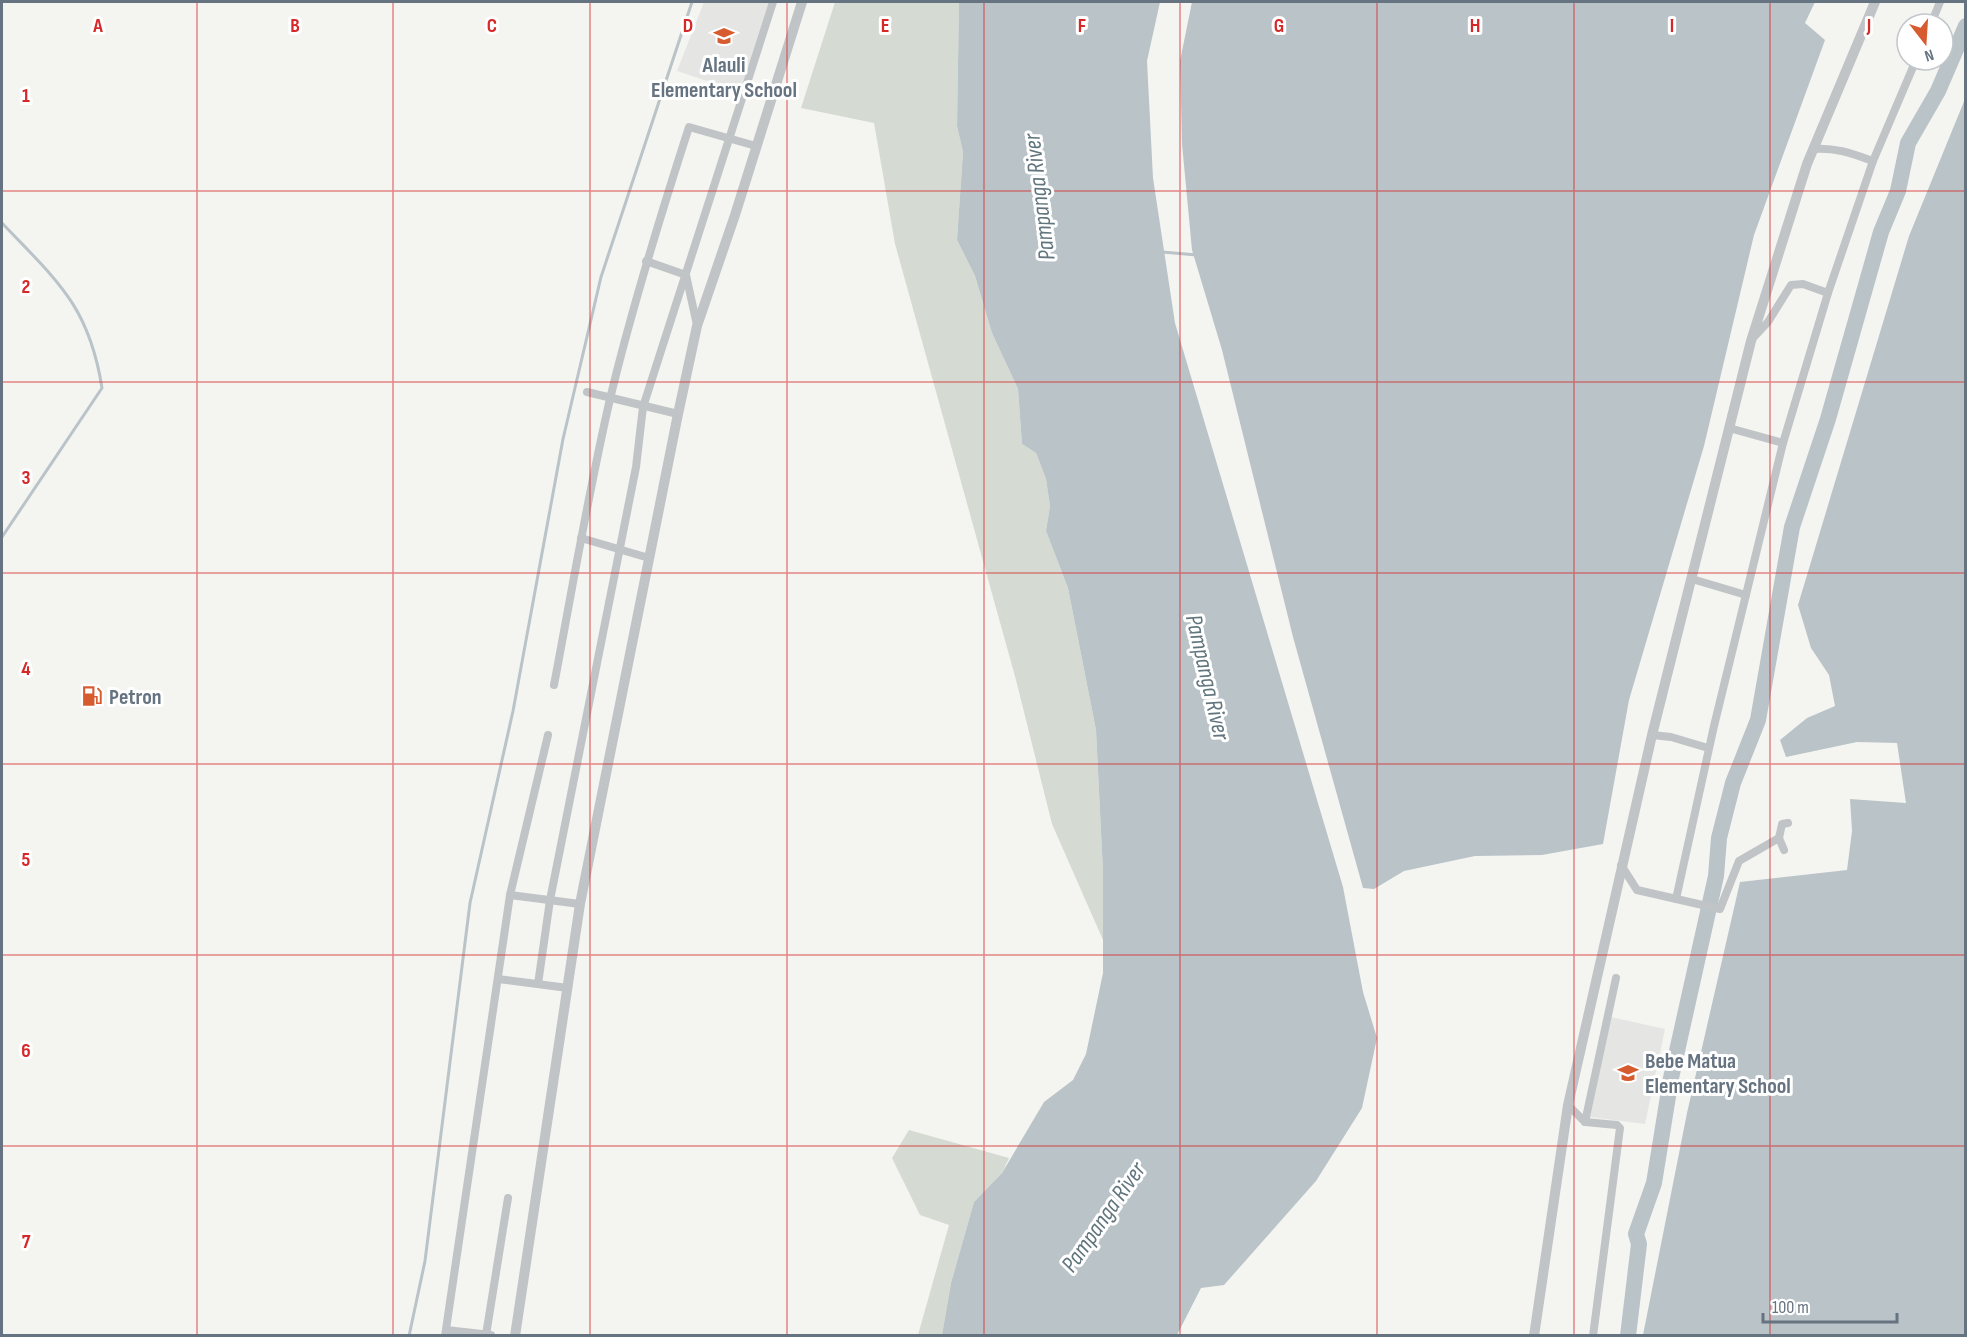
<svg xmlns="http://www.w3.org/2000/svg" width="1967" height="1337" viewBox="0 0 1967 1337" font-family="'Sofia Sans Condensed',sans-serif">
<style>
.built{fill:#e5e6e4}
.green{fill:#d5dbd2}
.water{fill:#bac3c8}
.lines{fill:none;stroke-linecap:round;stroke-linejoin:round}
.stream{stroke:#bac3c8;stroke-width:3}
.river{stroke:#bac3c8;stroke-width:16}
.minor{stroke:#c0c4c7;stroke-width:8}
.tertiary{stroke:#c0c4c7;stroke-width:10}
.grid{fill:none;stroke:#d62828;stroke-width:1.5;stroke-opacity:0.55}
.labels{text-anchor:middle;stroke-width:6;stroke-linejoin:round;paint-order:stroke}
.poi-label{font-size:22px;font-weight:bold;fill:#667380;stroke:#fff;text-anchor:start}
.water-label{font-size:24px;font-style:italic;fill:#61757d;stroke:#fff}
.grid-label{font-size:20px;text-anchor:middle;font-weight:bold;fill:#d62828;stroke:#fff;stroke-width:6;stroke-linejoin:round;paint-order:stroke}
</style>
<rect width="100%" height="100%" fill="#f4f5f1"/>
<g class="built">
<polygon points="704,2 769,2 740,92 677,71"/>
<polygon points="1611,1017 1665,1029 1645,1124 1590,1117"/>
</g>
<g class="green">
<polygon points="835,2 959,2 957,126 963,152 957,240 975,276 992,333 1018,389 1022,444 1036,453 1046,479 1050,506 1046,531 1068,588 1096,730 1103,872 1103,940 1052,824 1016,680 895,244 874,123 801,108"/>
<polygon points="909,1130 1009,1158 1002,1173 974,1202 951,1283 942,1335 918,1335 949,1225 920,1215 892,1158"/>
</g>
<g class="water">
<polygon points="959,2 1160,2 1147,61 1153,178 1175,323 1343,887 1363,992 1377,1038 1362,1108 1316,1181 1224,1285 1201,1288 1177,1335 942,1335 951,1283 974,1202 1002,1173 1044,1102 1073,1080 1086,1054 1103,973 1103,872 1096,730 1068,588 1046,531 1050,506 1046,479 1036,453 1022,444 1018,389 992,333 975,276 957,240 963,152 957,126"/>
<polygon points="1192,2 1815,2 1805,23 1825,40 1754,235 1704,446 1629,700 1603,844 1542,855 1475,856 1404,871 1374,889 1363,888 1293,637 1222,350 1192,250 1182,144 1180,61"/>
<polygon points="1965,99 1965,1335 1643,1335 1687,1113 1740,882 1847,870 1852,831 1850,799 1906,803 1897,743 1857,742 1786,757 1780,740 1807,718 1835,706 1829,675 1811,648 1798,605 1909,236"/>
</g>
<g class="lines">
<g class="stream">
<path d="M2,223C56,280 89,305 102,388L2,537"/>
<polyline points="1162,252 1197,255"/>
<polyline points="409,1336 425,1261 470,903 513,711 563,439 601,277 692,2"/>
</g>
<polyline class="river" points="1628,1336 1639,1244 1636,1234 1654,1183 1671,1078 1716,876 1719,838 1733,783 1758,720 1792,527 1828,419 1881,232 1898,191 1908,143 1938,91 1966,26"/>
<g class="minor">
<polyline points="1931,24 1940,2"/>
<path d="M1813,149C1835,147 1853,154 1873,161"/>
<polyline points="646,261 686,275 697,325"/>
<polyline points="1751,340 1768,322 1791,285 1803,284 1828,293"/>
<polyline points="587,392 678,414"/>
<polyline points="1729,428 1783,443"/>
<polyline points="581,538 649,558"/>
<polyline points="1692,579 1746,595"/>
<path d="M554,685C572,590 588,494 610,399C632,307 660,217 689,127L756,146"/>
<polyline points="1652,735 1671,737 1708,748"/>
<polyline points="1779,838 1782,824 1788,823"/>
<polyline points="1621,865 1637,890 1720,909 1739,861 1779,838 1784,850"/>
<polyline points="510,895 580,904"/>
<polyline points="1676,899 1714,726 1783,443 1828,293 1873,161 1916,60"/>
<polyline points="498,979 568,988"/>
<polyline points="538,984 550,900 636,467 643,407 773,2"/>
<polyline points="1568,1105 1585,1122 1617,1125 1620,1128 1593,1336"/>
<polyline points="1585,1122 1616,978"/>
<polyline points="446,1330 491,1335"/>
<polyline points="486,1335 508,1198"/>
<polyline points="445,1336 510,895 548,735"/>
</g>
<g class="tertiary">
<polyline points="515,1336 580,904 678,414 697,326 735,215 802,2"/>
<polyline points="1534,1336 1568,1105 1652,735 1751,341 1807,164 1875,2"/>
</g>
</g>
<path class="grid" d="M197,2V1336M393,2V1336M590,2V1336M787,2V1336M984,2V1336M1180,2V1336M1377,2V1336M1574,2V1336M1770,2V1336M2,191H1966M2,382H1966M2,573H1966M2,764H1966M2,955H1966M2,1146H1966"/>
<defs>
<g id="school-bare" transform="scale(1.62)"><path d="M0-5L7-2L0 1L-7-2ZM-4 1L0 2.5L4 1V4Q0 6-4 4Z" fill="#d65c2f" stroke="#fff" stroke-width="2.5" paint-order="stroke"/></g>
<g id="fuel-bare" transform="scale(1.62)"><path d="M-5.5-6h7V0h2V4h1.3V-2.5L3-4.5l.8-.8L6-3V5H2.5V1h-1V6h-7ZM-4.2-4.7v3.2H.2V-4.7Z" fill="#d65c2f" stroke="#fff" stroke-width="2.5" paint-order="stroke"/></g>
</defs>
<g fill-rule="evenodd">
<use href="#school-bare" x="724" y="36"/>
<use href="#fuel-bare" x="92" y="696"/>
<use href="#school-bare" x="1628" y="1073"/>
</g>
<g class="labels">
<g class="poi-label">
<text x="724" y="72" text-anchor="middle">Alauli<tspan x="724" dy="25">Elementary School</tspan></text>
<text x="109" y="704">Petron</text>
<text x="1645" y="1068">Bebe Matua<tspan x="1645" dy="25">Elementary School</tspan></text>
</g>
<g class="water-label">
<text transform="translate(1039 197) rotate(-97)" y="8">Pampanga River</text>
<text transform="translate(1208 677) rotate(77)" y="8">Pampanga River</text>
<text transform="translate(1103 1217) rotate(-55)" y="8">Pampanga River</text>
</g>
</g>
<g class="grid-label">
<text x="98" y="32">A</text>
<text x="295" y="32">B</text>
<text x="492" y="32">C</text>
<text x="688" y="32">D</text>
<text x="885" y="32">E</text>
<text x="1082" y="32">F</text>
<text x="1279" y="32">G</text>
<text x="1475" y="32">H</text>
<text x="1672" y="32">I</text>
<text x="1869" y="32">J</text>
<text x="26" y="102">1</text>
<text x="26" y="293">2</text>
<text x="26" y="484">3</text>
<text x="26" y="675">4</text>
<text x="26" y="866">5</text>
<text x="26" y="1057">6</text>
<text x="26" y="1248">7</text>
</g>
<rect width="1967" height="1337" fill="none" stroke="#667380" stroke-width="6"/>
<g transform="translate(1925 42) rotate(163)"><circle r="28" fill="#ffffff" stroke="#c2c7cc" stroke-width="1.5"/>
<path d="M0-4.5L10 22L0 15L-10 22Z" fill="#d65c2f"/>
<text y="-9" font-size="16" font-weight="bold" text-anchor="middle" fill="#667380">N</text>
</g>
<path d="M1763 1313v9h134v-9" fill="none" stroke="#667380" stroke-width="3"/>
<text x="1772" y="1313" font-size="18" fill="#667380" stroke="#ffffff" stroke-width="4.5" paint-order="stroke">100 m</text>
</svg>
